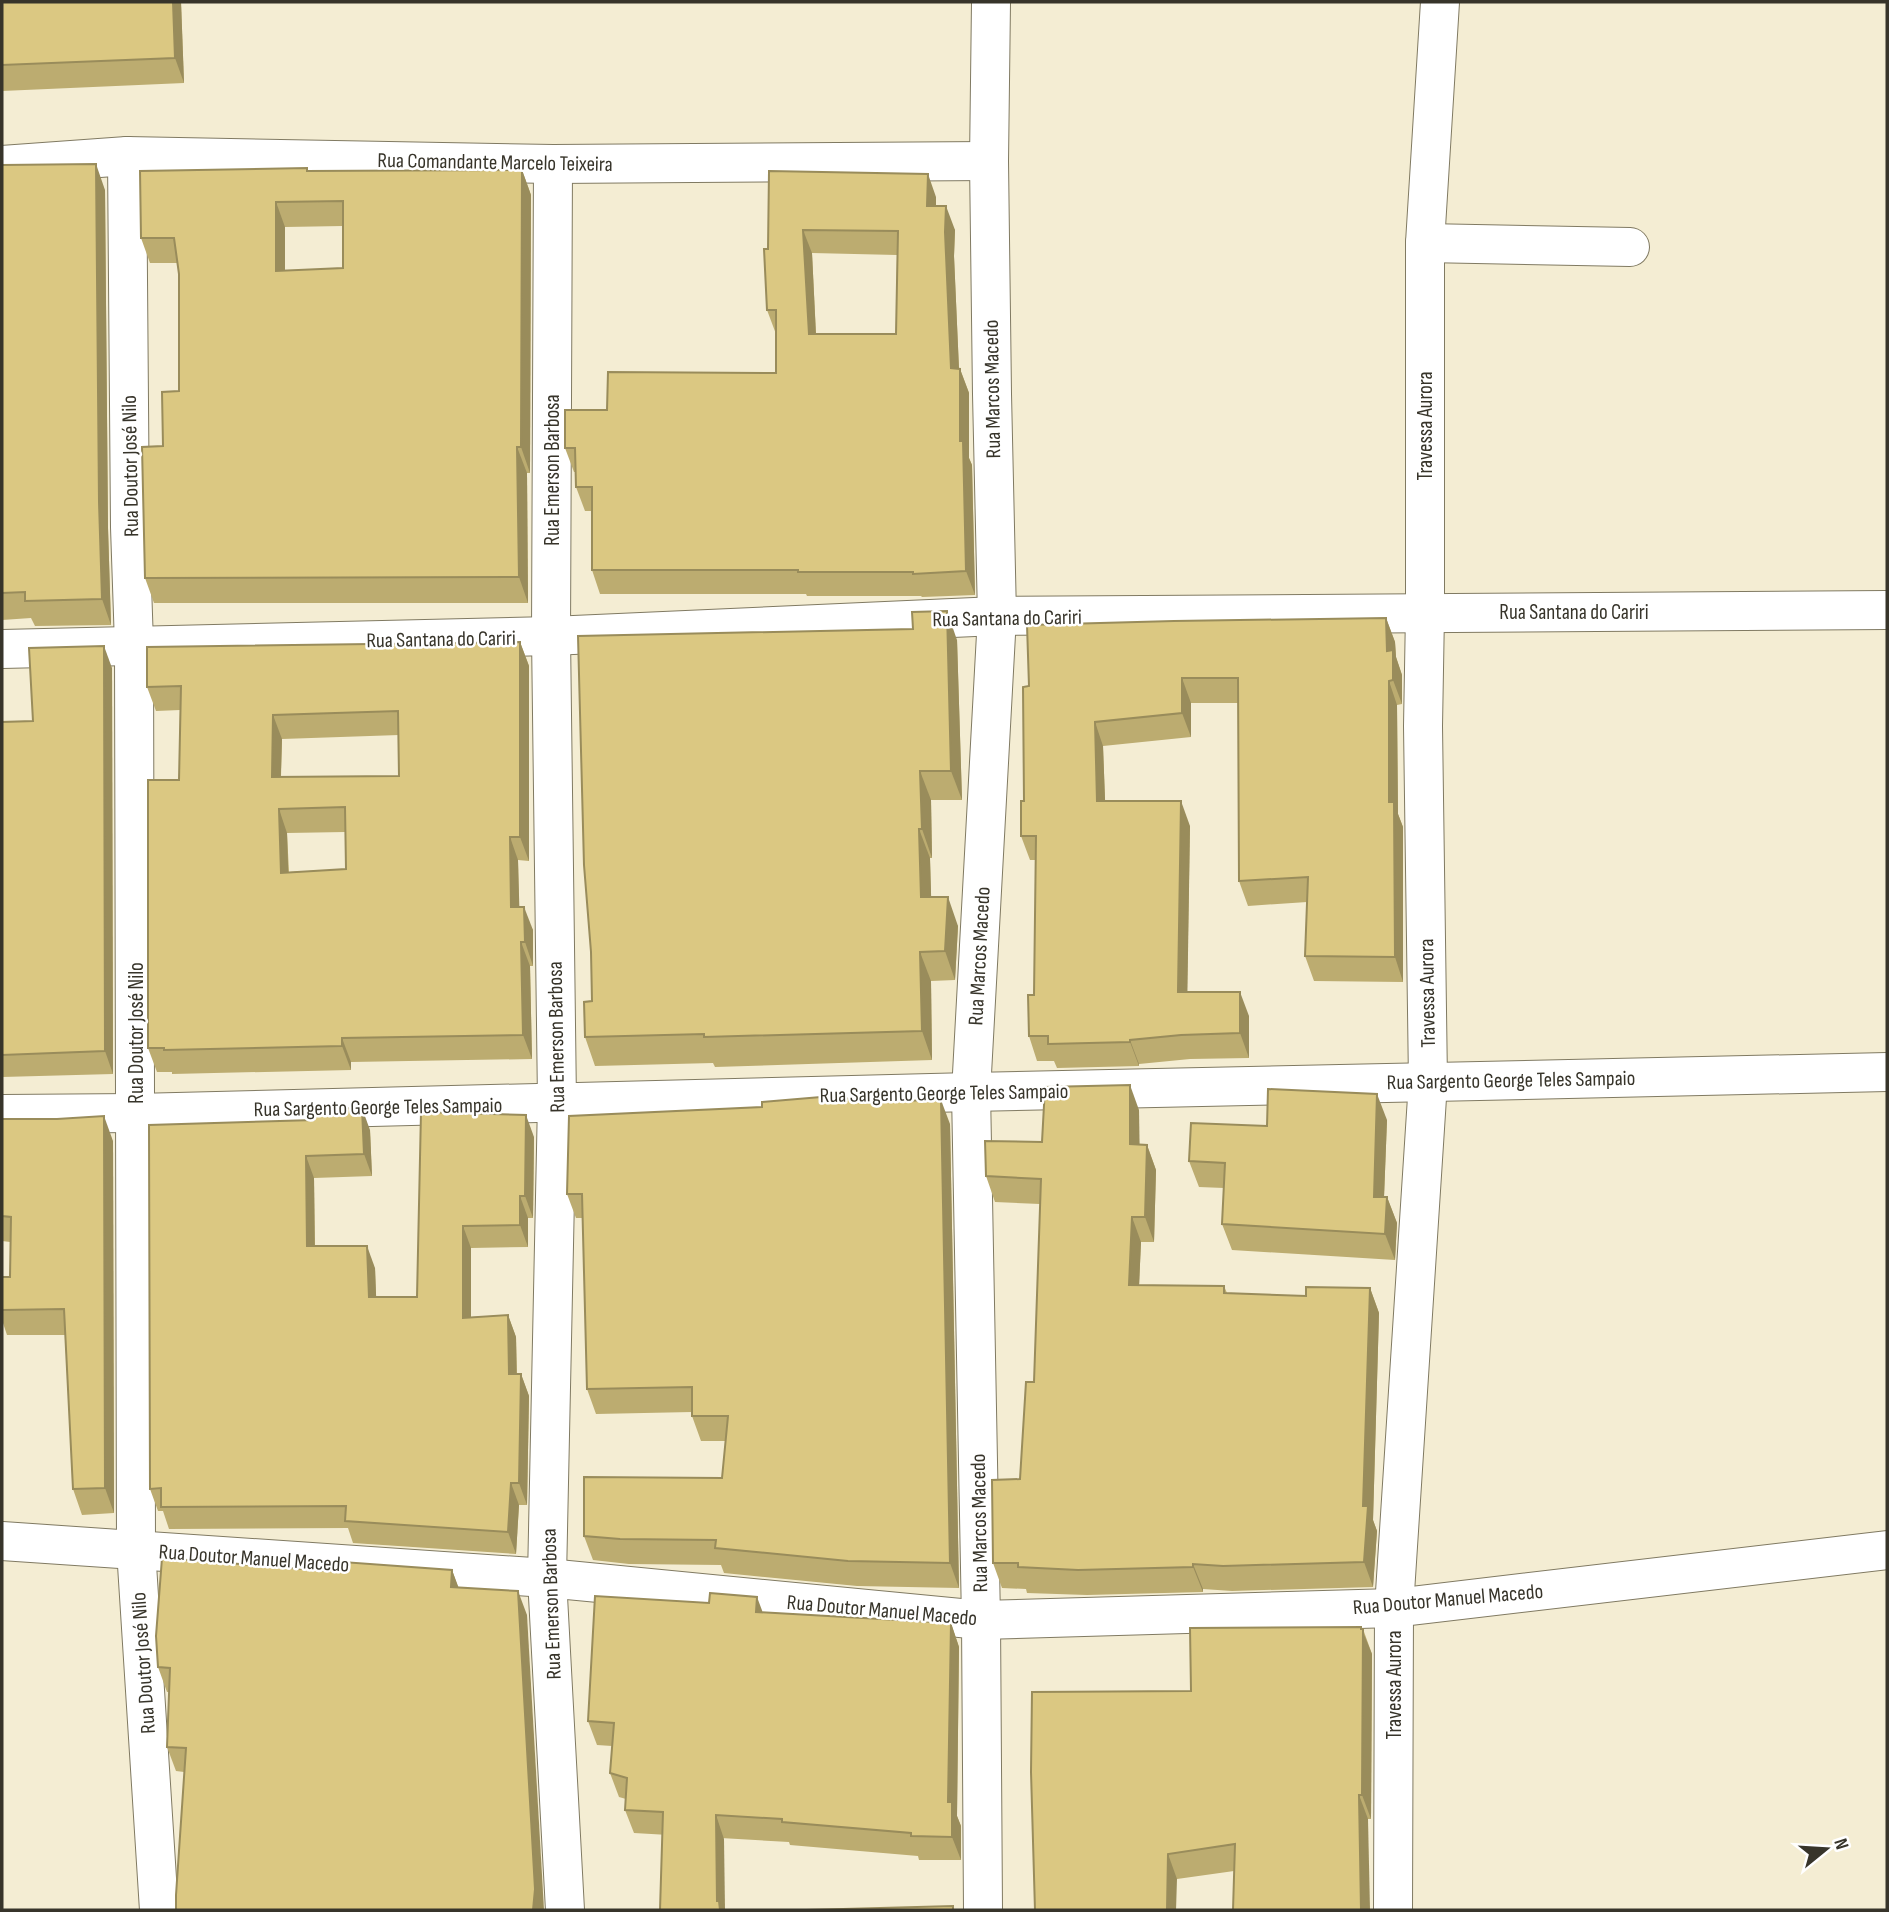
<svg xmlns="http://www.w3.org/2000/svg" width="1889" height="1912" viewBox="0 0 1889 1912" font-family="'Sofia Sans Condensed',sans-serif">
<style>
.lines{fill:none;stroke-linecap:round;stroke-linejoin:round}
.minor-casing{stroke:#807a62;stroke-width:40}
.minor{stroke:#fff;stroke-width:38}
.wall{fill:#bcac70;fill-rule:evenodd}
.shaded-wall{fill:#998c5b}
.building{fill:#dbc882;stroke:#998c5b;stroke-width:2;fill-rule:evenodd}
.labels{text-anchor:middle;stroke-width:5;stroke-linejoin:round;paint-order:stroke}
.street-label{font-size:21px;fill:#37342a;stroke:#fff}
</style>
<rect width="100%" height="100%" fill="#f4edd3"/>
<g class="lines">
<g class="minor-casing">
<g id="minor">
<polyline points="127,156 130,527 134,644 136,1549 159,1910"/>
<polyline points="553,164 551,636 557,1102 547,1578 565,1910"/>
<polyline points="2,165 127,156 553,164 989,161"/>
<polyline points="1425,243 1630,247"/>
<polyline points="2,649 551,636 997,616 1887,610"/>
<polyline points="2,1114 136,1113 971,1092 1887,1072"/>
<polyline points="2,1541 547,1578 981,1620 1394,1608 1887,1550"/>
<polyline points="983,1910 981,1620 971,1092 997,616 992,394 989,161 991,2"/>
<polyline points="1393,1910 1394,1608 1428,1082 1423,726 1425,613 1425,243 1440,2"/>
</g>
</g>
<use href="#minor" class="minor"/>
</g>
<g class="wall">
<polygon points="2,2 181,2 184,83 2,91"/>
<polygon points="2,165 105,190 108,528 111,625 35,626 31,618 2,620"/>
<path d="M522,170L531,195L530,473H527L528,603H154L145,578L163,446L179,391V274L178,263H150L141,238L307,171ZM343,226V268L285,271V227Z"/>
<path d="M769,171L936,197V206L955,230L954,256L959,369H960L969,393V458L972,465L975,595L922,597L921,596H807L806,594H600L592,570V511H585L576,487V472H574L565,448L607,410L776,373V334L767,310ZM812,253L897,255L896,334H816Z"/>
<polygon points="1386,618 1395,642 1396,657 1402,675 1402,704 1397,705 1398,814 1403,827 1403,982 1314,981 1305,956 1307,902 1248,906 1239,881 1238,703 1191,703 1191,737 1103,746 1105,801 1190,826 1187,992 1249,1016 1249,1058 1190,1059 1139,1064 1139,1066 1057,1068 1054,1061 1037,1061 1029,1036 1034,995 1036,860 1030,860 1021,836 1024,801 1023,687"/>
<polygon points="957,640 962,800 931,800 932,858 930,858 931,897 958,926 955,980 931,981 932,1060 715,1067 713,1063 595,1066 585,1037 592,1001"/>
<path d="M520,642L529,666V861L518,860L519,907L533,930V966H530L532,1059L351,1062V1070L172,1074V1072H157L148,1048L179,780L180,710L156,711L147,687ZM399,735V776L281,777L282,739ZM345,832L346,869L289,872L287,833Z"/>
<polygon points="112,668 113,1074 2,1077 2,722 33,721"/>
<polygon points="1139,1110 1139,1145 1147,1145 1156,1170 1154,1242 1141,1242 1139,1285 1224,1286 1227,1293 1306,1296 1370,1288 1379,1313 1373,1520 1377,1531 1373,1587 1232,1591 1203,1589 1203,1592 1087,1595 1027,1593 1026,1589 1002,1588 993,1563 1020,1479 1034,1382 1040,1204 995,1202 986,1176 1042,1142"/>
<polygon points="421,1112 534,1137 533,1218 528,1218 528,1247 471,1248 471,1317 508,1315 516,1337 517,1374 521,1374 529,1396 527,1505 519,1505 516,1554 353,1543 348,1528 169,1529 163,1511 158,1511 150,1489 149,1125 370,1130 372,1176 314,1178 315,1246 375,1268 376,1297 417,1297"/>
<polygon points="2,1119 113,1141 114,1513 82,1515 73,1489 65,1335 7,1335 2,1320 2,1277 10,1277 10,1242 2,1241"/>
<polygon points="1387,1120 1384,1197 1387,1197 1397,1223 1395,1260 1232,1250 1222,1224 1224,1188 1199,1187 1189,1161 1267,1126"/>
<polygon points="950,1124 959,1588 857,1586 724,1573 721,1565 629,1564 593,1560 584,1536 722,1478 726,1441 701,1441 692,1416 692,1412 596,1414 587,1389 583,1218 576,1218 567,1194"/>
<polygon points="452,1570 458,1587 527,1615 184,1772 176,1771 167,1747 169,1692 167,1692 158,1667 342,1572"/>
<polygon points="762,1612 951,1623 959,1647 957,1816 961,1826 961,1860 919,1860 918,1856 790,1845 789,1842 634,1833 625,1810 626,1799 619,1797 610,1773 612,1746 597,1745 588,1721"/>
<polygon points="1362,1629 1363,1629 1372,1654 1371,1819 1368,1819 1234,1871 1177,1879 1035,1910 1191,1691"/>
</g>
<g class="shaded-wall">
<polygon points="173,2 181,2 184,83 175,58"/>
<polygon points="96,164 105,190 108,528 111,625 102,599 99,502"/>
<polygon points="522,170 531,195 530,473 521,447"/>
<polygon points="928,174 936,197 936,230 927,206"/>
<polygon points="276,202 285,227 285,296 276,271"/>
<polygon points="946,206 955,230 954,256 960,392 951,368 945,232"/>
<polygon points="803,230 812,253 817,357 809,334"/>
<polygon points="960,369 969,393 969,458 972,465 975,595 966,571 960,441"/>
<polygon points="517,447 527,473 528,603 519,577"/>
<polygon points="947,611 957,640 962,800 951,771"/>
<polygon points="1386,618 1395,642 1396,657 1402,675 1402,704 1393,680 1387,651"/>
<polygon points="520,642 529,666 529,861 520,837"/>
<polygon points="104,646 112,668 113,1074 105,1051"/>
<polygon points="1182,678 1191,703 1191,737 1182,713"/>
<polygon points="1389,681 1397,705 1398,814 1403,827 1403,982 1395,957 1389,802"/>
<polygon points="273,715 282,739 280,801 272,777"/>
<polygon points="1095,722 1103,746 1106,825 1097,801"/>
<polygon points="920,771 931,800 932,858 922,829"/>
<polygon points="1181,801 1190,826 1187,1017 1178,992"/>
<polygon points="279,809 287,833 289,897 281,873"/>
<polygon points="919,829 930,858 932,926 921,897"/>
<polygon points="510,837 518,860 520,931 511,907"/>
<polygon points="948,897 958,926 955,980 945,951"/>
<polygon points="524,907 533,930 533,966 525,942"/>
<polygon points="521,942 530,966 532,1059 523,1035"/>
<polygon points="920,952 931,981 932,1060 922,1031"/>
<polygon points="1240,992 1249,1016 1249,1058 1240,1033"/>
<polygon points="342,1038 351,1062 351,1070 342,1046"/>
<polygon points="1130,1040 1139,1064 1139,1066 1130,1042"/>
<polygon points="1130,1085 1139,1110 1140,1170 1130,1144"/>
<polygon points="1377,1094 1387,1120 1383,1223 1374,1197"/>
<polygon points="941,1100 950,1124 959,1588 950,1563"/>
<polygon points="362,1108 370,1130 372,1176 364,1154"/>
<polygon points="526,1115 534,1137 533,1218 525,1196"/>
<polygon points="104,1116 113,1141 114,1513 105,1488"/>
<polygon points="1147,1145 1156,1170 1154,1242 1145,1217"/>
<polygon points="306,1156 314,1178 315,1268 307,1246"/>
<polygon points="520,1196 528,1218 528,1247 520,1225"/>
<polygon points="1387,1197 1397,1223 1395,1260 1385,1234"/>
<polygon points="1132,1217 1141,1242 1138,1310 1129,1285"/>
<polygon points="463,1226 471,1248 471,1340 463,1318"/>
<polygon points="367,1246 375,1268 377,1319 369,1297"/>
<polygon points="1370,1288 1379,1313 1373,1520 1377,1531 1373,1587 1364,1562 1363,1506"/>
<polygon points="508,1315 516,1337 517,1396 509,1374"/>
<polygon points="521,1374 529,1396 527,1505 519,1483"/>
<polygon points="511,1483 519,1505 516,1554 508,1532"/>
<polygon points="1193,1564 1203,1589 1203,1592 1193,1567"/>
<polygon points="452,1570 461,1594 451,1587"/>
<polygon points="518,1591 527,1615 544,1910 533,1910"/>
<polygon points="757,1597 766,1621 756,1612"/>
<polygon points="951,1623 959,1647 957,1816 961,1826 961,1860 952,1837 948,1802"/>
<polygon points="1361,1627 1372,1654 1371,1819 1362,1795"/>
<polygon points="1359,1795 1368,1819 1370,1910 1361,1910"/>
<polygon points="716,1815 724,1839 725,1910 720,1910 717,1901"/>
<polygon points="1168,1854 1177,1879 1176,1910 1167,1910"/>
</g>
<g class="building">
<polygon points="2,2 173,2 175,58 2,65"/>
<polygon points="96,164 99,502 102,599 25,601 25,592 2,593 2,165"/>
<path d="M307,168V171L522,170L521,447H517L519,577L145,578L142,447L163,446L162,392L179,391V274L174,238H141L140,171ZM343,201V268L276,271V202Z"/>
<path d="M769,171L928,174L927,206H946L945,232L951,368L960,369V441H963L966,571L913,574V572H798V570H592V487H576L575,448H565V410H607L608,372L776,373V310H767L764,249H768ZM803,230L898,231L896,334H809Z"/>
<polygon points="947,611 951,771 920,771 922,829 919,829 921,897 948,897 945,951 920,952 922,1031 704,1037 704,1034 585,1037 584,1002 592,1001 591,952 584,865 578,636 913,629 912,612"/>
<polygon points="1386,618 1387,651 1393,650 1393,680 1389,681 1389,802 1394,802 1395,957 1305,956 1308,877 1239,881 1238,678 1182,678 1182,713 1095,722 1097,801 1181,801 1178,992 1240,992 1240,1033 1181,1035 1130,1040 1130,1042 1048,1044 1048,1036 1029,1036 1028,995 1034,995 1036,836 1021,836 1021,801 1024,801 1023,687 1029,686 1027,625 1174,621"/>
<path d="M520,642V837H510L511,907H524L525,942H521L523,1035L342,1038V1046L164,1050V1048H148V780H179L181,686L147,687V647ZM398,711L399,776L272,777L273,715ZM345,807L346,869L281,873L279,809Z"/>
<polygon points="104,646 105,1051 2,1055 2,722 33,721 29,648"/>
<polygon points="1130,1085 1130,1144 1147,1145 1145,1217 1132,1217 1129,1285 1224,1286 1224,1293 1306,1296 1306,1287 1370,1288 1363,1506 1368,1506 1364,1562 1223,1566 1193,1564 1193,1567 1078,1570 1018,1567 1018,1563 993,1563 992,1480 1020,1479 1026,1382 1034,1382 1041,1179 986,1176 985,1141 1042,1142 1045,1087"/>
<polygon points="1268,1089 1377,1094 1374,1197 1387,1197 1385,1234 1222,1224 1225,1163 1189,1161 1191,1123 1267,1126"/>
<polygon points="821,1097 891,1101 941,1100 950,1563 848,1561 715,1548 716,1540 620,1539 584,1536 584,1477 722,1478 728,1416 692,1416 692,1387 587,1389 582,1194 567,1194 569,1116 762,1107 762,1102"/>
<polygon points="362,1108 364,1154 306,1156 307,1246 367,1246 369,1297 417,1297 421,1112 526,1115 525,1196 520,1196 520,1225 463,1226 463,1318 508,1315 509,1374 521,1374 519,1483 511,1483 508,1532 345,1521 346,1506 161,1507 161,1488 150,1489 149,1125 314,1120 314,1109"/>
<polygon points="104,1116 105,1488 73,1489 64,1309 2,1310 2,1277 10,1277 11,1217 2,1216 2,1119 57,1119"/>
<polygon points="162,1558 342,1572 343,1562 452,1570 451,1587 518,1591 535,1889 533,1910 176,1910 176,1895 186,1748 167,1747 170,1668 158,1667 156,1636"/>
<polygon points="710,1593 757,1597 756,1612 951,1623 948,1802 952,1802 952,1837 911,1836 911,1833 782,1822 782,1819 716,1815 717,1901 719,1901 720,1910 660,1910 663,1812 625,1810 627,1778 610,1773 614,1723 588,1721 595,1596 709,1603"/>
<polygon points="1361,1627 1361,1629 1363,1629 1362,1795 1359,1795 1361,1910 1233,1910 1235,1844 1168,1854 1167,1910 1035,1910 1031,1772 1032,1692 1191,1691 1190,1628"/>
<polygon points="953,1906 953,1910 806,1910"/>
</g>
<g class="labels">
<g class="street-label">
<text transform="translate(495 162) rotate(1)" y="7">Rua Comandante Marcelo Teixeira</text>
<text transform="translate(992 389) rotate(-91)" y="7">Rua Marcos Macedo</text>
<text transform="translate(1425 426) rotate(-90)" y="7">Travessa Aurora</text>
<text transform="translate(130 466) rotate(-91)" y="7">Rua Doutor José Nilo</text>
<text transform="translate(552 470) rotate(-90)" y="7">Rua Emerson Barbosa</text>
<text x="1574" y="619">Rua Santana do Cariri</text>
<text transform="translate(1007 618) rotate(-1)" y="7">Rua Santana do Cariri</text>
<text transform="translate(441 639) rotate(-1)" y="7">Rua Santana do Cariri</text>
<text transform="translate(979 956) rotate(-87)" y="7">Rua Marcos Macedo</text>
<text transform="translate(1427 993) rotate(-91)" y="7">Travessa Aurora</text>
<text transform="translate(136 1033) rotate(-90)" y="7">Rua Doutor José Nilo</text>
<text transform="translate(556 1037) rotate(-91)" y="7">Rua Emerson Barbosa</text>
<text transform="translate(1511 1080) rotate(-1)" y="7">Rua Sargento George Teles Sampaio</text>
<text transform="translate(944 1093) rotate(-1)" y="7">Rua Sargento George Teles Sampaio</text>
<text transform="translate(378 1107) rotate(-1)" y="7">Rua Sargento George Teles Sampaio</text>
<text transform="translate(979 1523) rotate(-91)" y="7">Rua Marcos Macedo</text>
<text transform="translate(254 1558) rotate(4)" y="7">Rua Doutor Manuel Macedo</text>
<text transform="translate(1448 1599) rotate(-5)" y="7">Rua Doutor Manuel Macedo</text>
<text transform="translate(551 1604) rotate(-92)" y="7">Rua Emerson Barbosa</text>
<text transform="translate(882 1610) rotate(5)" y="7">Rua Doutor Manuel Macedo</text>
<text transform="translate(143 1663) rotate(-94)" y="7">Rua Doutor José Nilo</text>
<text transform="translate(1394 1685) rotate(-90)" y="7">Travessa Aurora</text>
</g>
</g>
<rect width="1889" height="1912" fill="none" stroke="#37342a" stroke-width="7"/>
<g transform="translate(1826 1849) rotate(72)" stroke="#ffffff" stroke-width="5" paint-order="stroke">
<path d="M0-5L12 26L0 18L-12 26Z" fill="#37342a"/>
<text y="-10" font-size="19" font-weight="bold" text-anchor="middle" fill="#37342a">N</text>
</g>
</svg>
